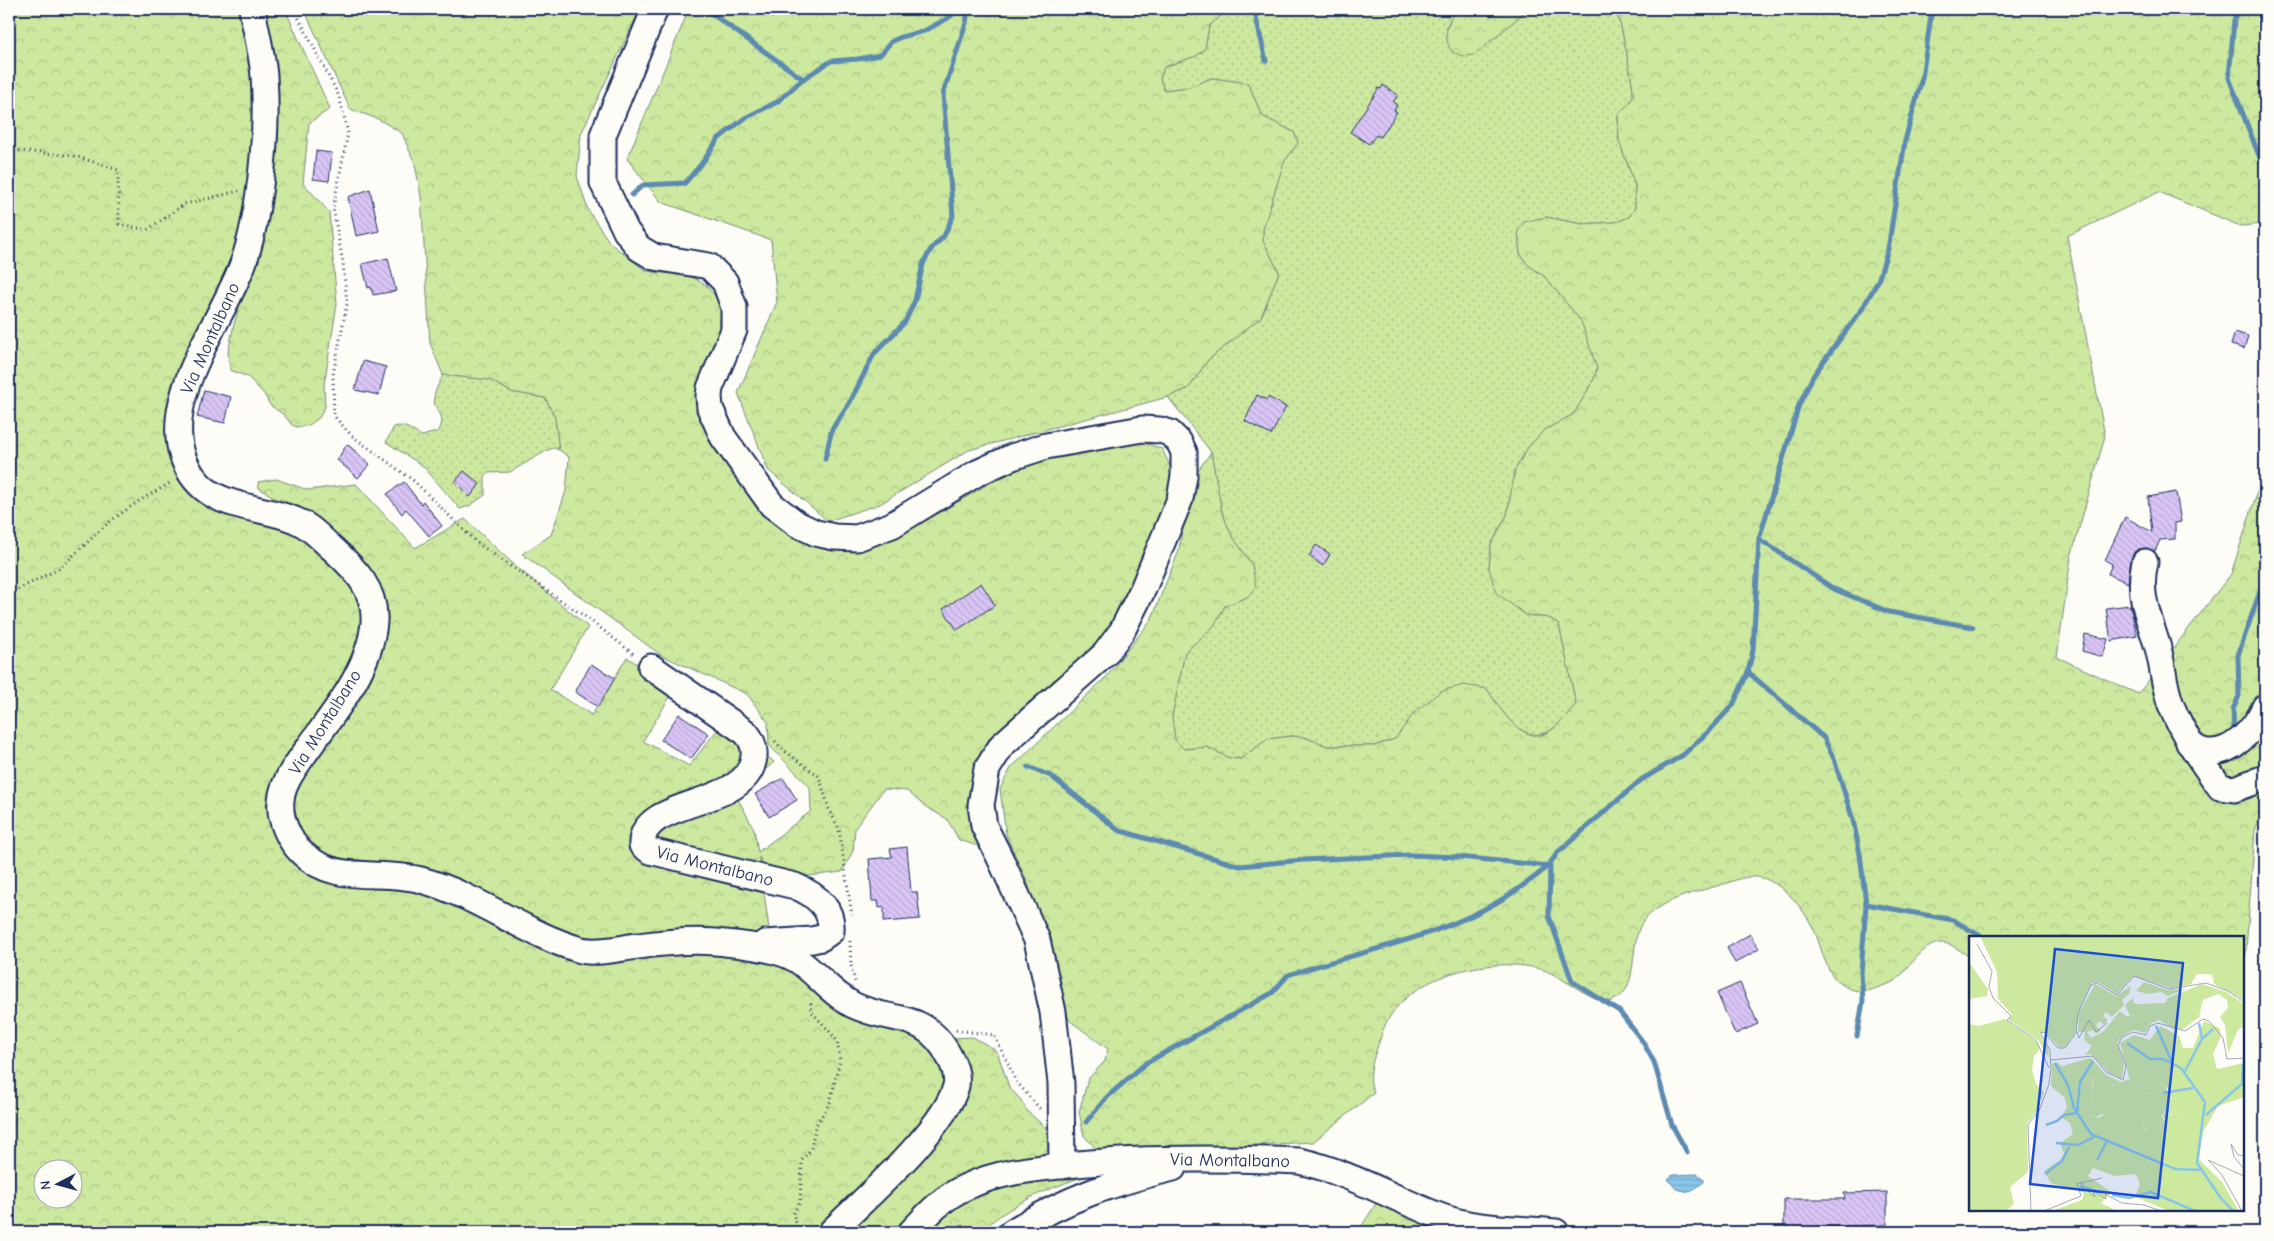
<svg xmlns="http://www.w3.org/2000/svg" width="2274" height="1241" viewBox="0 0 2274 1241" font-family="'Comic Neue',sans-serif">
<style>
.grass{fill:url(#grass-dots);stroke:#748c7e}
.forest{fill:url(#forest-crowns);stroke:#748c7e;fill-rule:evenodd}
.water{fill:url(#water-rules);stroke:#5c8ab1}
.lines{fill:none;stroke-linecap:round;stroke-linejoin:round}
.stream{stroke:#5c8ab1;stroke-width:5}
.building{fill:url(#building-back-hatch);stroke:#1b2f5e}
.minor-casing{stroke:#1b2f5e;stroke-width:29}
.path{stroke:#1b2f5e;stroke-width:3;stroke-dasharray:1 4;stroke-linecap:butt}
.minor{stroke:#fdfcf7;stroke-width:25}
.labels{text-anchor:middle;stroke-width:5;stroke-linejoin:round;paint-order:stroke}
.street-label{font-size:18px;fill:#1b2f5e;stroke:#fdfcf7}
.inset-river{fill:none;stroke:#88c6e8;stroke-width:2.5}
.inset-road{fill:none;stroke:#a3aaba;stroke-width:1}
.view{fill:#1d4ed8;fill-opacity:0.15;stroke:#1d4ed8;stroke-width:2.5}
.inset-edge{fill:none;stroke:#1b2f5e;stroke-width:2.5}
</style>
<defs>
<pattern id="grass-dots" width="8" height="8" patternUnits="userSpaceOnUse" patternTransform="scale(1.25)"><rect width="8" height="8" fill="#cde89f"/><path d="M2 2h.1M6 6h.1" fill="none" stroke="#afc78b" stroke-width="1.8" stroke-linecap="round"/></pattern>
<pattern id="forest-crowns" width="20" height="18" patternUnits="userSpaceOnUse" patternTransform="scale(1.25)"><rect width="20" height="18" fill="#cde89f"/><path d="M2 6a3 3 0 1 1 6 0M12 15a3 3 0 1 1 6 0" fill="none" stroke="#afc78b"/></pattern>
<pattern id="water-rules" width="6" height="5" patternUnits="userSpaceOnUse" patternTransform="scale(1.25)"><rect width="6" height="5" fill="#88c6e8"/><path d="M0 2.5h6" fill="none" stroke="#75aac9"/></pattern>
<pattern id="building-back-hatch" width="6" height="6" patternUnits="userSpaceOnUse" patternTransform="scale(1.25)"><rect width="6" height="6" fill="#dac5f6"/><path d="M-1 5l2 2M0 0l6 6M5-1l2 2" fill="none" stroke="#baaad5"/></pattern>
</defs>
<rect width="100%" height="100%" fill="#fdfcf7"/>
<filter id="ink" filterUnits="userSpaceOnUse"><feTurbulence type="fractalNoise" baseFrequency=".02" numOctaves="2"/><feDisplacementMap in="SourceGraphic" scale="10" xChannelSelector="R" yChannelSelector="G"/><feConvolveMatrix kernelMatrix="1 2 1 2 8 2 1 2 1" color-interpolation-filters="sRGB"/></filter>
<g filter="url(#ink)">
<g class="grass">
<path d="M1229,9H1455L1446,28L1475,54L1528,9H1616C1619,13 1635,90 1633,97C1631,103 1622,110 1618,115L1619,141L1635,185V208L1629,217L1616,222L1582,224L1546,217L1518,231L1520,254L1527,264L1545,277L1582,321L1597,368L1594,379L1574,414L1543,431L1527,449L1515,470L1507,515L1491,545L1489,568L1526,615L1549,618L1559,624L1576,704C1567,714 1555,732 1541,734C1517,739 1498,705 1487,689L1415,712L1395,739L1374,746H1327L1304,737L1292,736L1268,739L1240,759L1229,758L1207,747L1184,749L1175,740L1172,716L1185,652L1213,627L1225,606L1247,597L1252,565L1231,534L1222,512L1211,452L1168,397L1189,388L1208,360L1261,317L1279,272L1263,241V229L1284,162L1298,143L1294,132L1262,116L1248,83L1212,78L1189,87L1164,90L1160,79L1164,67L1196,56L1205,49L1209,26Z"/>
<path d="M443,375L490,380L511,392L545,398L555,417L559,450L554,448L548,450L510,472L488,473L485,477V495L471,505L460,509L423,466L386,442L394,427C406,423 412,432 422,436L439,431C447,410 434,415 434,398C434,391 440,382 443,375Z"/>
</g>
<g class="forest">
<path d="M9,9H240L249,46L253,89V158L244,224L227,268L179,371L194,495L220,513L294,531L353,581L362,604L366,630L351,667L272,808L284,852L312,874L334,882L424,892L518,933L707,948L782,963L912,1033L939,1061L944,1078L940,1091L925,1117L905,1141L815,1232H9ZM42,1168H72V1198H42Z"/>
<polygon points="263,9 285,9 330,109 309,123 303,183 329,212 337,304 324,385 325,407 319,418 309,425 297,427 292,425 284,415 270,405 264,394 248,377 230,370 228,353 234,324 266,217"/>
<polygon points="304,9 640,9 581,134 577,176 588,210 610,243 646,271 691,276 707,286 715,296 721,308 719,337 699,385 696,411 707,434 763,514 794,537 833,549 862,548 899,536 980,489 1005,471 1033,458 1095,446 1142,442 1162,449 1172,470 1164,507 1128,599 1110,627 1083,659 978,762 970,789 981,847 959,840 947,819 926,807 907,791 884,789 855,828 853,851 842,872 809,876 763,864 759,857 770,936 587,944 331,860 303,842 289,800 302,774 361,692 373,577 338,537 259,488 258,482 276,479 308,490 356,484 415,548 465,519 510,561 588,627 550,690 592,715 627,657 674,690 643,741 689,766 724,721 774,762 736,795 754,829 758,852 811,811 810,787 769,745 768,722 747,694 661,655 522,554 551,535 566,491 569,457 559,450 555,417 545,398 511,392 490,380 443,375 430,343 421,196 415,164 402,133 378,119 350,109"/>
<polygon points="689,9 1229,9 1209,26 1205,49 1196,56 1164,67 1160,79 1164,90 1189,87 1212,78 1248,83 1262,116 1294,132 1298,143 1284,162 1263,229 1263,241 1279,272 1261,317 1208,360 1189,388 1168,397 969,450 880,504 828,521 768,470 738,393 777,302 771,240 661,202 627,159"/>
<path d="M1455,9H1528L1475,55L1463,56L1452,52C1442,34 1447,27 1455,9Z"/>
<path d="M1616,9H2265V224L2240,226L2159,192L2067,236L2105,436L2071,557L2057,657L2138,694L2231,574L2265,468V803L2255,831L2243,989V937H1970V957C1963,953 1952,944 1944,943C1924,941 1910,968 1896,980C1891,984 1883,985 1877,988C1863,993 1853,992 1841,984C1826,974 1822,949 1815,932C1805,909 1777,873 1748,877C1739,878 1729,883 1720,885C1694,893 1660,899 1642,923C1628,944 1641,993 1611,1001C1597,1005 1561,976 1544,970C1491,954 1401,975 1382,1033C1376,1053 1365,1074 1374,1093L1313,1142L1100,1153L1084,1136L1079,1112L1088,1079L1105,1061L1108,1049L1069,1020L1027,881L1006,835L1000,789L1011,768L1107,676L1151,620L1178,553L1194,476L1211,452L1222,512L1231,534L1252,565L1256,588L1247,597L1225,606L1213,627L1185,652L1172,716L1175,740L1184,749L1207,747L1229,758L1240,759L1268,739L1292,736L1304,737L1327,746H1374L1395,739L1415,712L1441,691L1464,685L1487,689C1498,705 1517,739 1541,735C1555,732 1567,714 1576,704L1559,624L1549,618L1526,615L1496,593L1489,568L1491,545L1507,515L1515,470L1527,449L1543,431L1574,414L1594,379L1597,368L1581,321L1545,277L1527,264L1520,253L1518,231L1524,222L1546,217L1582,224L1616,222L1629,217L1635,208V185L1619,141L1618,115C1622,110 1631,103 1633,96C1635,90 1619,13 1616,9Z"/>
<polygon points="973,1037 994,1049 998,1054 1009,1087 1021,1100 1027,1111 1049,1131 1050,1145 1042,1156 953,1180 924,1201 896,1232 849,1232 932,1145 953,1117 952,1038"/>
<path d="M1106,1169C1061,1184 1015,1199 980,1232H922L946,1207L994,1187Z"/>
<polygon points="1377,1202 1453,1232 1358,1232"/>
</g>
<polygon class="water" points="1697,1174 1704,1179 1704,1182 1690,1192 1676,1189 1668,1179 1673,1175"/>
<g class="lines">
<g class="stream">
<polyline points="705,9 803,79"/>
<polyline points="1254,9 1266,61"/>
<polyline points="2238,9 2234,20 2229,78 2265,171"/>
<polyline points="632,195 643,185 685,183 702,163 718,139 745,118 777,102 803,79 831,61 858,59 880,55 891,42 901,37 924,31 948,18 959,9"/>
<polyline points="825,459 832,429 850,402 874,354 905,322 915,300 923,264 931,249 944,236 953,216 943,94 966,23 968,9"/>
<polyline points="1759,539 1834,589 1889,612 1973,627"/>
<polyline points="1748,672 1824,738 1834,759 1853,820 1860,854 1866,904 1861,973 1863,1001 1857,1036"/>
<polyline points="2234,735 2233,709 2239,696 2238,655 2265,577"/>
<polyline points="1028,767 1051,776 1118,830 1240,866 1303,860 1411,855 1459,857 1549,866"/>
<polyline points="1550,866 1549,916 1572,981 1619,1011 1643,1042 1654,1062 1672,1125 1687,1152"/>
<polyline points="1866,904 1953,920 1982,937"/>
<path d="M1086,1122L1106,1098L1146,1063L1272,993L1288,975C1367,949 1457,935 1525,884C1538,875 1549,867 1557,853L1641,780L1683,755L1709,731L1733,705L1748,672L1753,650L1759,539L1799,405L1813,376L1862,309L1878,281L1888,249L1905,141L1922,78L1932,9"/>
</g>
</g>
<g class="building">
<polygon points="1383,85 1398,95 1393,102 1397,105 1394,110 1397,112 1381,137 1376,135 1369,144 1350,132 1379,88 1381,89"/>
<polygon points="316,151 332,153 329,181 313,179"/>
<polygon points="370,189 379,231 356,236 348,197"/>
<polygon points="388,258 396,291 373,295 371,287 368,288 362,264"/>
<polygon points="2235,332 2248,336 2244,349 2231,345"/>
<polygon points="363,361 386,367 379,395 355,390"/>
<polygon points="204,390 231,397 225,423 197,417"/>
<polygon points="1257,395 1267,400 1268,397 1286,407 1271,435 1245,421"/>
<polygon points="347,444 370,464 358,478 337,460"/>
<polygon points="464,471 480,484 470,497 455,482"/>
<polygon points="404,482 421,504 423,501 442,526 429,536 406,509 402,514 387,494"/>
<polygon points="2176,492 2181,522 2175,523 2175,539 2160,540 2155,551 2147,548 2140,549 2134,552 2131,559 2128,583 2108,574 2112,564 2105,560 2125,517 2152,532 2148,497"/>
<polygon points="1316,545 1330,554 1323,566 1309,556"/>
<polygon points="981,583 995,605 957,630 943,609"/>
<polygon points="2130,605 2137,636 2111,641 2106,608"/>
<polygon points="2085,634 2108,639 2103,657 2082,651"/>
<polygon points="591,664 615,678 598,707 575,692"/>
<polygon points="679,714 709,734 691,759 661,740"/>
<polygon points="783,778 797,800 769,817 755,794"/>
<polygon points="907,847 911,892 917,892 920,919 884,922 884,907 879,908 878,901 872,901 869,859 892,857 890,849"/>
<polygon points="1750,934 1759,949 1735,963 1727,948"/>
<polygon points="1740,983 1758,1024 1735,1034 1717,993"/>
<polygon points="1887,1192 1887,1225 1823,1227 1823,1232 1784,1232 1784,1199 1845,1199 1844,1193"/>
</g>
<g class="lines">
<g class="minor-casing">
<g id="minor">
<path d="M252,9C256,31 262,53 264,76C268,128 261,208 245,258C226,317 161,393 183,457C202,511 253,503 295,520C311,526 321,539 333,549C355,569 376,590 374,622C370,670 334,712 307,750C297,764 282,783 281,801C279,819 289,841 302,853C335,885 380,869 421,880C478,895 524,934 581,950C599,954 620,948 638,946C667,942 697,939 725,943C746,945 784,950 800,962C818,975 832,994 853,1005C891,1024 925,1009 950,1058C955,1067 958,1076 956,1086C945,1129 864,1199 831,1232"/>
<polyline points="655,9 603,135 603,183 626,231 639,248 654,257 709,266 725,282 734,307 734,330 710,388 709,396 710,408 723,437 772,505 797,524 816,533 834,537 857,538 892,525 977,473 1012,457 1046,446 1142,429 1160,430 1170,433 1179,442 1184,452 1184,476 1180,499 1143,589 1122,631 1105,654 1002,745 987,769 981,805 984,826 1000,858 1037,940 1053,1012 1061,1083 1062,1166"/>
<path d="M2145,562C2137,595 2149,617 2158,648C2163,666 2164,687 2171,705C2183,735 2201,761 2220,787L2234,789L2265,778"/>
<path d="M651,667L745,732C751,738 755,747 754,756C750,810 640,796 642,845L650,851L795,886C814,894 833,907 831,931L821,938L812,940L765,943"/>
<path d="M2189,743C2193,746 2198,750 2203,751C2230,758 2255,729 2265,707"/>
<path d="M911,1232C928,1214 943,1197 966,1187C998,1172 1032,1169 1067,1165C1144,1157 1222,1158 1299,1161C1349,1172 1394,1199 1442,1217C1478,1230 1518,1228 1556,1232"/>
<path d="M1012,1232C1067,1198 1112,1183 1173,1168"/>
</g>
</g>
<g class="path">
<polyline points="294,9 339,96 348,133 333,208 343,263 347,304 333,375 334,416 352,436 414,481 477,543 590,620 635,655"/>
<polyline points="9,150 75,156 118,170 119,224 147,230 185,204 239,191"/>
<polyline points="9,594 60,568 109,522 139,501 172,482"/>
<polyline points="775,741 782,749 819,776 829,809 839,829 852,915"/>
<polyline points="850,941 851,965 855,982"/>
<polyline points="956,1030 994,1035 1008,1063 1015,1080 1040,1109"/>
<polyline points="799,1232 793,1214 800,1202 802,1160 811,1149 815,1127 830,1102 840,1060 837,1040 812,1012 810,1007 812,999"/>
</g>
<use href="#minor" class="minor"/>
</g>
</g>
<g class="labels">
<g class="street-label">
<text transform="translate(210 338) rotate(-66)" y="6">Via Montalbano</text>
<text transform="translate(325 722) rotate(-58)" y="6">Via Montalbano</text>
<text transform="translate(715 866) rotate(14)" y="6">Via Montalbano</text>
<text transform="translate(1230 1160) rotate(1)" y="6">Via Montalbano</text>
</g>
</g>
<g transform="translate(1969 936)">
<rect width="275" height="275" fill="#fdfcf7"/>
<path d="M164,62L165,67L170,68L167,79L161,80L156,69ZM125,140L134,142L142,150L160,143L168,154L186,159L194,146L202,163H207L211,169L210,176L203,179L195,176L192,179L198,189L195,194L187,195L174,193L175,184L159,188L141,175L124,182L121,178L125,165L122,161Z" fill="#cde89f"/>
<path d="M11,0H275V64L245,48L243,38H228L222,48L202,52L164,40L148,58L129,46L123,47L112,70L106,97L97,110L91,112L77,97L70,96L79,111L80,122L69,104L39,83L43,79L29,62L28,36ZM0,26L19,53L18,60L0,63ZM175,46L198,54L217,53L199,60L192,56L179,58L167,55ZM126,48L147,60L162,50L160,58L153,64L155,69L143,81L137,76L134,80L139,84L135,89L130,85L127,90L132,94L127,98L124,94L118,96L122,102L134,96L151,75L157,80H165L170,68L196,67L199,62L233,48L257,56L275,68V90L269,94L259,117L256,89L251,81L259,72L258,64L249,58L234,64L230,81L214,93H205L190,84L182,87L176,97L164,94L153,100L148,107L155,128L153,143L140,137L122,118L116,119L123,110L115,104L116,96H109L110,77ZM36,83L67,105L71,113L65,120L63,134L67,148L75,156L67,177L58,187L59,236L41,251L45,268L37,275H0V88L10,90ZM235,85L250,92L252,100L244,118L248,133L275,127V161L249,170L234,196L230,223L253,246L270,275H200L166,261L171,248L167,238L146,240L124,232L119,240L142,256L132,267L148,275H83L113,264L115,257L82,247L75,235L91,224L95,218L91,207L104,198L101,187L93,182L98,171L96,162L82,150L83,128L87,126L93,130L122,122L137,139L154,147L140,150L134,142L124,141L122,161L127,171L122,177L124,182L132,181L139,174L159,188L174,181L175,194H195L198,189L193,176L202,179L209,177L211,169L207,163L201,162V155L193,146L192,155L186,159L168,154L161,145L151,107L165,99L181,104L191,90L210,100L214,112H224Z" fill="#cde89f"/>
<path class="inset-river" d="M230,87L233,102M187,90L203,126M158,107L181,123H194L212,132L236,166L228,227L251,261L264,275M86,127L99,149L105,172L122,198L206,233L232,234M216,135L233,103L244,93M273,146L274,128M194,157L224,152M108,177L111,146L124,125M237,179L275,146M77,189L88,185L95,179L107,177M87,207L109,209L125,201M128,224L139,203M76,238L93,225L100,211M111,250L134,257M143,259L160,262L182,256L226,275"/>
<path class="inset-road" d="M8,8L23,35L20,51L24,62L42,80L38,84L67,104L80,132M108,96L110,102L120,84L127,96L138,87M82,124L124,120L137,136L154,144L157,130L149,109L153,101L164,96L177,99L181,90L189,87L216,95L234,83L240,85L254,102L258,123L275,122M275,220L269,219L262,208L265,221L275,233M113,245L114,251L126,261L124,255L137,263L136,258L153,267L175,269L192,275M62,275L59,188L70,175L80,148L82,132L81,114L71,96L76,97L89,112H96L107,97L109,77L122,49L128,47L148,59L165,40L200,53L237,47L259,55L275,66M75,275L112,260L108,248L133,242M273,275L253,239L239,224L275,240"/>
<path class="view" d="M86,13L214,27L189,262L61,248Z"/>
<rect width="275" height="275" class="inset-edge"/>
</g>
<rect width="2274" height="1241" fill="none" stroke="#fdfcf7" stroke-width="30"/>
<rect x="15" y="15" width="2244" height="1211" fill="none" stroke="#1b2f5e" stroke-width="2" filter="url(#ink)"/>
<g transform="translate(58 1184) rotate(264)"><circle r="24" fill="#fdfcf7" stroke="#a3aaba"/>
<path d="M0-4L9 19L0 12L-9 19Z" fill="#1b2f5e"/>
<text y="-8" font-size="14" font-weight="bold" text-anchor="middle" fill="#1b2f5e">N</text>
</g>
</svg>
